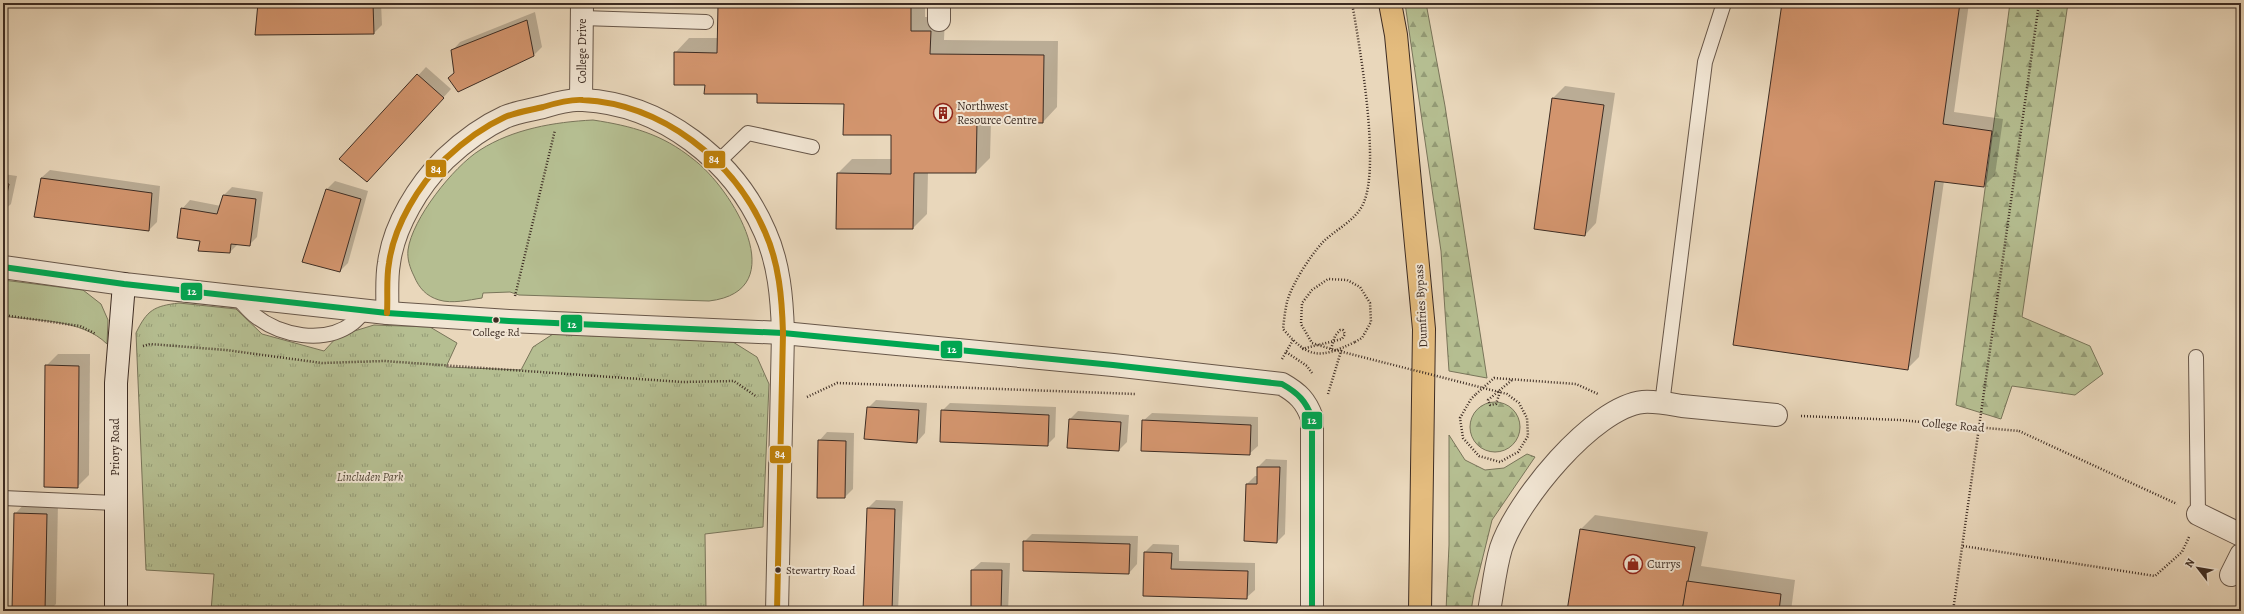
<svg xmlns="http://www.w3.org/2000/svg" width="2244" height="614" viewBox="0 0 2244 614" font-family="Alegreya,serif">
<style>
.grass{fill:#b5be91;stroke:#79755a}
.forest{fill:url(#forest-firs);stroke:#79755a}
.park{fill:url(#park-tufts);stroke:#79755a}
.shadow{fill:#0003}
.building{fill:#d3956e;stroke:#3d2c23}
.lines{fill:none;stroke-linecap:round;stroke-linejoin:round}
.lane-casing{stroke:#685749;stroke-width:16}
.street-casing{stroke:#685749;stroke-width:24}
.secondary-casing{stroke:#3d2c23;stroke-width:24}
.highway-casing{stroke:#3d2c23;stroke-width:24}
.path{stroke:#3d2c23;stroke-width:2.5;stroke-dasharray:1 2;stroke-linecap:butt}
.lane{stroke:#f1e5d3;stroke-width:14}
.street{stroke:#f1e5d3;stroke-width:22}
.secondary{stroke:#f1e5d3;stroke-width:22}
.highway{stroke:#e4bc7e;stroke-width:22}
.path-bridge{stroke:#3d2c23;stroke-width:2.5;stroke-dasharray:1 2;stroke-linecap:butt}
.bus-1-casing{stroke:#f1e5d3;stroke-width:9}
.bus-2-casing{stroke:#f1e5d3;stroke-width:9}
.bus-1{stroke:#00a651;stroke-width:6}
.bus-2{stroke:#bf810a;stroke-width:6}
.bus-dot{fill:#3d2c23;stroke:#f1e5d3;stroke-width:1.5}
.labels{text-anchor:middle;stroke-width:4;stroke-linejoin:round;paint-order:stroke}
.bus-label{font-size:11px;fill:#3d2c23;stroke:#f1e5d3}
.street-label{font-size:12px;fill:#3d2c23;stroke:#f1e5d3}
.poi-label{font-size:12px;fill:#3d2c23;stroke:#f1e5d3;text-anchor:start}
.park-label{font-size:12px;font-style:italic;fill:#554939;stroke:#f1e5d3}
.line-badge{stroke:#f1e5d3;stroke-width:1.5}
.badge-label{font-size:11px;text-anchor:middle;font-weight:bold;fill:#fff}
</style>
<defs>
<pattern id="forest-firs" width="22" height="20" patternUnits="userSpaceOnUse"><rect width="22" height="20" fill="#b5be91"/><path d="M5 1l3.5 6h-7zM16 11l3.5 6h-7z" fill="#949b76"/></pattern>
<pattern id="park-tufts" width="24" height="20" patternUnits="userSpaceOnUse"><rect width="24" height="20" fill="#b5be91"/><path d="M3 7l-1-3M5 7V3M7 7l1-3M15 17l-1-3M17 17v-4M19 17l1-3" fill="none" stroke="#949b76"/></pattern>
</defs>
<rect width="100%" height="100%" fill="#e9d7bb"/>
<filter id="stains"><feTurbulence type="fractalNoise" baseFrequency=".005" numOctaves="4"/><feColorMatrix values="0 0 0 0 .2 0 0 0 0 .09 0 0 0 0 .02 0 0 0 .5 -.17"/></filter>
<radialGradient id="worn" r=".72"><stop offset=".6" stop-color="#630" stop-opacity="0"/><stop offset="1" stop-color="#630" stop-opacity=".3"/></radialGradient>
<g class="grass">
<path d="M593,120C632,126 662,134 693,159C732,188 795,291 709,301L519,295L510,292L483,293L482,298C469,300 452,304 439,300C426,296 419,288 414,276C410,268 407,259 408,250C412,219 453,167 480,150C513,129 554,122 593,120Z"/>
<path d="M3,280L83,290L101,304L108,320L107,344C82,319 36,321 3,316Z"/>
</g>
<g class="forest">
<polygon points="1405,3 1426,3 1445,106 1487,378 1449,371 1441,251"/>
<polygon points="2010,3 2068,3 2022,317 2090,346 2103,374 2075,395 2012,386 2001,419 1956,405"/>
<circle cx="1495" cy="427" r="25"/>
<polygon points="1449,435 1465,460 1485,470 1504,468 1527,454 1535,457 1492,520 1474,593 1471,611 1446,611 1449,545"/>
</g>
<path class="park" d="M179,303L236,309L262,334L324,351L338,336L374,325L430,327L457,343L446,367L521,370L533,347L553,334L733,342L757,357L769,384L763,527L705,534L706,611H211L214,574L146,570L136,333C147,310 154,306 179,303Z"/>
<g class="shadow">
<polygon points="259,3 381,3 382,25 374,33"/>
<polygon points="721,3 925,3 925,17 945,17 944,40 1058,41 1057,107 1043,122 991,121 990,158 976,172 928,172 927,214 913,228 838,173 852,159 892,159 892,134 845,103 758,93 706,84 675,53 689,38 718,38 719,6"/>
<polygon points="1783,3 1969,3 1954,112 2003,119 1995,175 1984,186 1944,181 1919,357 1907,369"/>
<polygon points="535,12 542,47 534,55 455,72 452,51 460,42"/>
<polygon points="426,67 451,89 375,173 341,159"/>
<polygon points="1565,86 1615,93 1596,223 1585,235 1535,228 1553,98"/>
<polygon points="50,170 160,186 157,222 149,230 41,178"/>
<polygon points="3,174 17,176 11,204 3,211"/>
<polygon points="335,181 368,191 348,263 340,271 327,189"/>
<polygon points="232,187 263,192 257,237 249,245 238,244 230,252 201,240 182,209 190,200 221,206 224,195"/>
<polygon points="58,354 90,354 89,475 77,487 46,366"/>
<polygon points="876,400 927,403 925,433 917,442 868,408"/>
<polygon points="950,403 1056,407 1055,437 1047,445 942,411"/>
<polygon points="1078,411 1129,415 1127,442 1119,450 1070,419"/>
<polygon points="1152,413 1258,417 1258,446 1249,454 1143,421"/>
<polygon points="827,432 854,433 853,489 845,497 819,441"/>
<polygon points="1266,459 1287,460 1285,534 1277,542 1247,484 1255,476 1258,476 1258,467"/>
<polygon points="876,500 903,501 898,611 864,611 868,508"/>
<polygon points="26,502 58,503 56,604 49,611 13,611 15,514"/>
<polygon points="1595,515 1708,532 1701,566 1795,580 1791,611 1568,611 1581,529"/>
<polygon points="1032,534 1138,536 1137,564 1129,573 1024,542"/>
<polygon points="1153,544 1179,545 1179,561 1255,563 1255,590 1246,598 1144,595 1145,552"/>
<polygon points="981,562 1010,563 1008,611 972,611 972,570"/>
</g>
<g class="building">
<polygon points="258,3 373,3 374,34 255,35"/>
<polygon points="831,3 911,3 911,31 931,31 930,54 1044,55 1043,123 977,122 976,173 914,173 913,229 836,229 837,173 891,174 891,135 843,135 844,104 757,103 757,94 704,94 705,85 674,85 674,52 717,53 718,5 831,7"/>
<polygon points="1782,3 1960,3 1943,124 1992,131 1984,187 1935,181 1908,370 1733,345"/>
<polygon points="527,20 534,56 458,92 448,78 454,73 451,50"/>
<polygon points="417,74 444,98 367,182 339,159"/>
<polygon points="1552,98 1604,105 1585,236 1534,229"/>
<polygon points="41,178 152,193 149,231 34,217"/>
<polygon points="3,183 9,184 3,213"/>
<polygon points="326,189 361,199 340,272 302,262"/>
<polygon points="223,195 256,199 250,246 231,244 230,253 198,251 200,241 177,238 181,208 217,214"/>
<polygon points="45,365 79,366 78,488 44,487"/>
<polygon points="867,407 919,410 917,443 864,439"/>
<polygon points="941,410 1049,415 1048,446 940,442"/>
<polygon points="1069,419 1121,422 1119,451 1067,448"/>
<polygon points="1142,420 1251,425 1250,455 1141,451"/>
<polygon points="818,440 846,441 845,498 817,498"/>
<polygon points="1257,467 1280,467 1277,543 1244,541 1246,484 1257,484"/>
<polygon points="867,508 895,509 892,611 863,611"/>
<polygon points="14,513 47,514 45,611 12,611"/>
<polygon points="1580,529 1695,547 1682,611 1567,611"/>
<polygon points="1023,541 1130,544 1129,574 1023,571"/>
<polygon points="1144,552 1172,553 1171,569 1248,571 1247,599 1143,596"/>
<polygon points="971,570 1002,570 1001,611 971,611"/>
<polygon points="1687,581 1781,594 1779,611 1682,611"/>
</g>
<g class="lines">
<g class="lane-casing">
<g id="lane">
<polyline points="582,18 706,22"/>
<polyline points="718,162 748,133 812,147"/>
<path d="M237,297C242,303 248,310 254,315C280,336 324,345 353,323C357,320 362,314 366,310"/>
<polyline points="2196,357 2198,514"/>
<polyline points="1662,404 1705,62 1724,3"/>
<polyline points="3,498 115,503"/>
</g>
</g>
<g class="street-casing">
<g id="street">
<polyline points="939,20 939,3"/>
<polyline points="581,100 582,3"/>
<path d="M3,267L124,284L387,313L509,321L783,333L1113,365L1282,384C1298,393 1306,401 1312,418V611"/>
<path d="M387,313C388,296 386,279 389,263C394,225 419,185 445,159C462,143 483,127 505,117C517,112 531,110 543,107C556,103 570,99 583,100C662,104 734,160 765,232C779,263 782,298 783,333L777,611"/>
<polyline points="2198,514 2241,535"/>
<polyline points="2231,575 2241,555"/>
<path d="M1489,611C1493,590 1495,568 1501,548C1516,502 1593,407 1643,402C1655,401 1670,404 1682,406C1714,409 1745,412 1776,415"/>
</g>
</g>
<g class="secondary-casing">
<polyline id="secondary" points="116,611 116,383 124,284"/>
</g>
<g class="highway-casing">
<polyline id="highway" points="1390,3 1396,35 1424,329 1420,611"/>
</g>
<g class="path">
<path d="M1352,3C1360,48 1380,163 1364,202C1357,220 1336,229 1323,242C1310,256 1292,284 1287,302C1285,311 1284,320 1283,329C1309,359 1319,359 1355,342"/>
<polyline points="515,296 555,130"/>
<polyline points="3,315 80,326 96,334"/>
<polyline points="143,346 150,344 226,350 322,363 384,361 682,382 734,381 757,397"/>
<polyline points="1302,349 1342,339 1345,334 1343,330 1340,330 1335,336"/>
<polyline points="1286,352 1307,366 1312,373"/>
<polyline points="1282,359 1293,340"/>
<polyline points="1500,392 1496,404 1490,405 1488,400 1512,380"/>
<polyline points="1328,394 1342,348"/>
<polyline points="1476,394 1494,378 1576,384 1598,394"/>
<polyline points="807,397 837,383 1135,394"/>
<polyline points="1801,416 1900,420"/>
<polyline points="2019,431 2177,504"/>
<polyline points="1963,546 2155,576 2182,552 2189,537"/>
<polyline points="1953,611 2039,3"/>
</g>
<use href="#lane" class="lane"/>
<use href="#street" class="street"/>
<use href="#secondary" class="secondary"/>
<use href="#highway" class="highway"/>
<g class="path-bridge">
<polyline points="1355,342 1362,338 1371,322 1370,303 1360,287 1347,280 1328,279 1312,290 1302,303 1301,324 1312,343 1331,349 1507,394 1519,403 1527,418 1528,436 1518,452 1500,462 1479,456 1463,438 1460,418 1471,399 1476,394"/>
<polyline points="1331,349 1335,336"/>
<polyline points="1900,420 2019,431"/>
</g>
<g class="bus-1-casing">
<path id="bus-1" d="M3,267L124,284L387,313L509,321L783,333L1113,365L1282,384C1298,393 1306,401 1312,418V611"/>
</g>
<g class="bus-2-casing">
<path id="bus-2" d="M387,313C388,296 386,279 389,263C394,225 419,185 445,159C462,143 483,127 505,117C517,112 531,110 543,107C556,103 570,99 583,100C662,104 734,160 765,232C779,263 782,298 783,333L777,611"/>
</g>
<use href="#bus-1" class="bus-1"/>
<use href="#bus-2" class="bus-2"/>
</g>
<defs>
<g id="building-ring" transform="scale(1)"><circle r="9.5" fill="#f1e5d3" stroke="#8f2418" stroke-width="1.5"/><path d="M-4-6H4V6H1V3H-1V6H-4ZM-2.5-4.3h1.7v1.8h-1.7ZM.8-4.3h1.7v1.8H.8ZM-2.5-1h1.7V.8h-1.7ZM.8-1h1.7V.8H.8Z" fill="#8f2418"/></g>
<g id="shop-ring" transform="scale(1)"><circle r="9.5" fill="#f1e5d3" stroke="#8f2418" stroke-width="1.5"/><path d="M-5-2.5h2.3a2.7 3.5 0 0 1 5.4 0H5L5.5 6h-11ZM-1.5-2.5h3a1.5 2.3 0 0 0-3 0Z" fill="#8f2418"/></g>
</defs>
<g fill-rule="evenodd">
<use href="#building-ring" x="943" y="113"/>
<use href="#shop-ring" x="1633" y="564"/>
</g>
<g class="bus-dot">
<circle cx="496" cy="320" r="3.5"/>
<circle cx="778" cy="570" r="3.5"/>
</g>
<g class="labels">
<g class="bus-label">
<text x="496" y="336">College Rd</text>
<text x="786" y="574" text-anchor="start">Stewartry Road</text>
</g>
<g class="street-label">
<text transform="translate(582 51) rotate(-90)" y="4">College Drive</text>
<text transform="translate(1421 306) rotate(-93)" y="4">Dumfries Bypass</text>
<text transform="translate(1953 425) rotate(5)" y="4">College Road</text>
<text transform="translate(115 447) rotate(-90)" y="4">Priory Road</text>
</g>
<g class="poi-label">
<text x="957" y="110">Northwest<tspan x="957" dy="14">Resource Centre</tspan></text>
<text x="1647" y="568">Currys</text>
</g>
<g class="park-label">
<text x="370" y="481">Lincluden Park</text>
</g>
</g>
<g class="line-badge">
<rect x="703" y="150" width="23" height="19" rx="4" fill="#bf810a"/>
<rect x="425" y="159" width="22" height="19" rx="4" fill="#bf810a"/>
<rect x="180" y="282" width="23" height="19" rx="4" fill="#00a651"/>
<rect x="560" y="314" width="23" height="19" rx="4" fill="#00a651"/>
<rect x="940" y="340" width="23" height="19" rx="4" fill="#00a651"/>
<rect x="1301" y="411" width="22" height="19" rx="4" fill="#00a651"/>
<rect x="769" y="445" width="23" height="19" rx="4" fill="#bf810a"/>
</g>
<g class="badge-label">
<text x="714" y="163">84</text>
<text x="436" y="173">84</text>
<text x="192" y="295">12</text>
<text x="572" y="328">12</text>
<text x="952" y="353">12</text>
<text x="1312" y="424">12</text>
<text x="780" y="458">84</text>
</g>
<rect width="2244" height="614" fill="none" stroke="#e9d7bb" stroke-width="16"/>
<rect x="4" y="4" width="2236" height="606" fill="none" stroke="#3d2c23" stroke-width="2"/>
<rect x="8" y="8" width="2228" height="598" fill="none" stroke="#3d2c23"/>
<g transform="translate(2198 568) rotate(301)" stroke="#f1e5d3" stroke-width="3" paint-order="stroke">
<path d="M0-3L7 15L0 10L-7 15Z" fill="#3d2c23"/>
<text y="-6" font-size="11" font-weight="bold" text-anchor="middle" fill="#3d2c23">N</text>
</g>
<rect width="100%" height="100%" filter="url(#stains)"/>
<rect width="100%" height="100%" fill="url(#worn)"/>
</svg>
